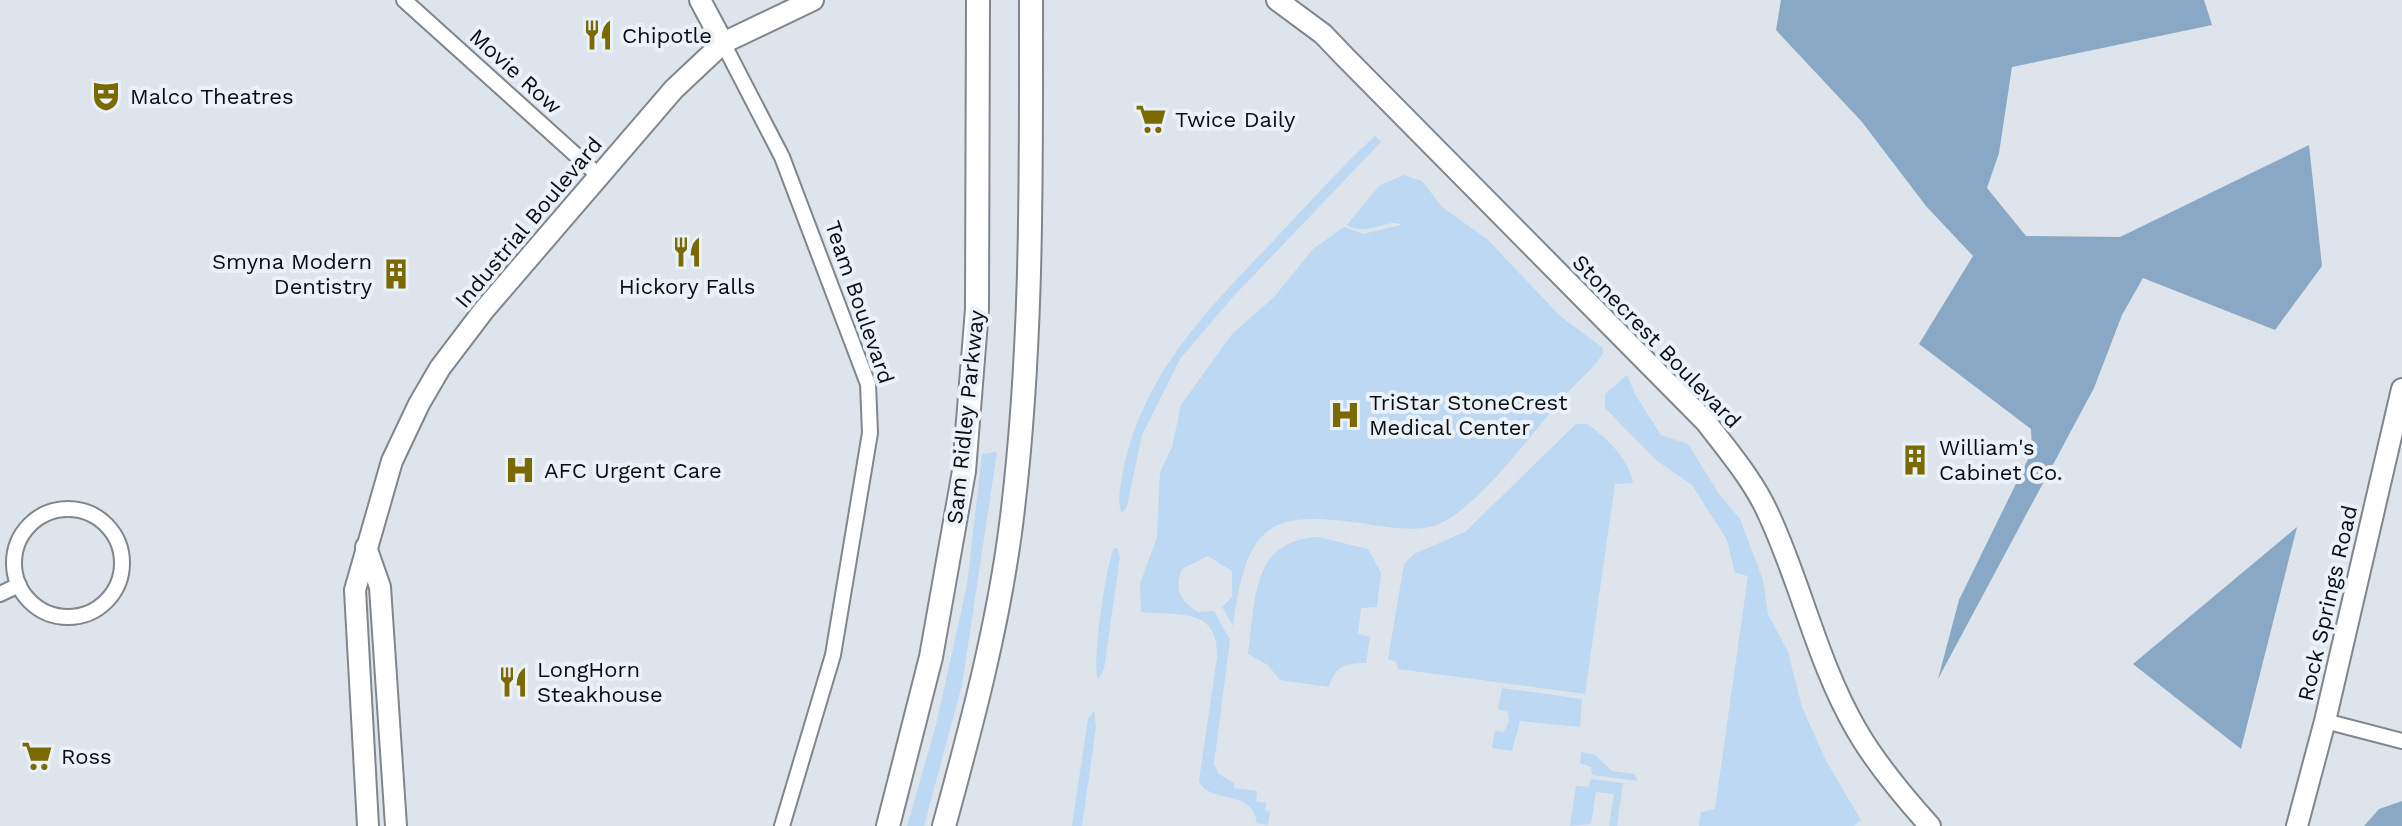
<svg xmlns="http://www.w3.org/2000/svg" width="2402" height="826" viewBox="0 0 2402 826" font-family="'Work Sans',sans-serif">
<style>
.green{fill:#bcd8f3}
.forest{fill:#88a8c6}
.lines{fill:none;stroke-linecap:round;stroke-linejoin:round}
.street-casing{stroke:#80868c;stroke-width:18}
.secondary-casing{stroke:#80868c;stroke-width:24}
.primary-casing{stroke:#80868c;stroke-width:26}
.street{stroke:#fff;stroke-width:14}
.secondary{stroke:#fff;stroke-width:20}
.primary{stroke:#fff;stroke-width:22}
.labels{text-anchor:middle;stroke-width:8;stroke-linejoin:round;paint-order:stroke}
.poi-label{font-size:22px;fill:#0b0e10;stroke:#eaf1f8;text-anchor:start}
.street-label{font-size:22px;fill:#0b0e10;stroke:#eaf1f8}
</style>
<rect width="100%" height="100%" fill="#dde4eb"/>
<g class="green">
<path d="M1375,136L1381,142L1232,298L1180,359L1142,435L1127,506L1122,513C1116,501 1121,485 1123,472C1143,372 1210,307 1277,237C1309,203 1341,167 1375,136Z"/>
<path d="M1404,175L1422,181L1442,207L1487,239L1560,316L1603,348V353C1594,369 1578,380 1566,394C1536,428 1479,507 1439,524C1419,532 1394,528 1373,525C1270,509 1247,520 1233,626L1222,607L1232,597V571L1208,556L1182,569C1174,589 1180,601 1198,612L1214,611L1230,640L1214,764L1219,774L1234,783V788L1257,791L1256,801L1266,803L1265,810L1270,812L1268,825L1257,823C1252,787 1211,806 1199,781L1217,657C1219,606 1176,616 1141,612L1140,584L1157,537L1160,472L1172,447L1181,405L1232,334L1275,296L1313,249L1344,227L1363,234L1401,225C1390,217 1368,237 1347,225L1380,185Z"/>
<polygon points="1627,375 1636,396 1661,435 1688,444 1719,494 1740,519 1763,580 1768,614 1788,652 1802,707 1826,761 1861,820 1854,826 1699,826 1701,812 1715,809 1748,576 1735,573 1727,540 1692,485 1656,460 1605,408 1605,394"/>
<path d="M1576,424H1587C1607,438 1629,459 1633,483L1615,484L1585,694L1398,669L1396,662L1388,659L1404,564L1414,554L1465,532Z"/>
<polygon points="997,452 962,685 924,826 907,826 936,725 967,585 982,454"/>
<path d="M1318,537L1368,549L1381,573L1377,607L1361,608L1358,634L1370,637L1366,663C1345,663 1334,667 1329,687L1280,680L1268,665L1248,654C1256,600 1250,541 1318,537Z"/>
<path d="M1114,548H1117L1120,557L1104,669L1098,679C1091,666 1106,564 1114,548Z"/>
<polygon points="1502,688 1582,699 1580,727 1520,721 1512,751 1492,748 1495,731 1504,732 1509,721 1508,712 1498,709"/>
<polygon points="1094,711 1096,728 1082,826 1072,826 1088,719"/>
<polygon points="1581,752 1595,755 1612,771 1634,774 1638,781 1592,775 1591,767 1580,763"/>
<polygon points="1591,779 1623,783 1617,826 1609,826 1614,794 1596,792 1591,824 1570,826 1576,786 1588,787"/>
</g>
<g class="forest">
<polygon points="1781,0 2204,0 2212,25 2012,67 1999,153 1987,188 2026,236 2120,237 2309,145 2322,266 2275,330 2143,278 2122,315 2094,388 1938,679 1959,600 2032,451 2031,429 1919,344 1973,256 1926,206 1862,122 1776,30"/>
<polygon points="2297,527 2241,749 2133,664"/>
<polygon points="2402,801 2402,826 2364,826 2379,809"/>
</g>
<g class="lines">
<g class="street-casing">
<g id="street">
<polyline points="404,0 598,175"/>
<polyline points="723,43 782,157 868,384 870,433 833,655 782,826"/>
<circle cx="68" cy="563" r="54"/>
<polyline points="0,594 19,585"/>
<polyline points="2325,721 2402,741"/>
</g>
</g>
<g class="secondary-casing">
<g id="secondary">
<polyline points="700,0 723,43"/>
<path d="M1277,0L1323,34L1346,58L1706,422C1728,451 1753,480 1768,513C1801,583 1817,662 1856,729C1876,764 1903,796 1930,826"/>
<polyline points="366,547 380,587 396,826"/>
<polyline points="368,826 355,590 392,461 419,404 440,368 484,310 674,89 723,43 813,0"/>
<polyline points="2297,826 2325,721 2402,389"/>
</g>
</g>
<g class="primary-casing">
<g id="primary">
<polyline points="888,826 931,657 964,471 977,309 978,0"/>
<path d="M944,826C971,727 998,627 1011,525C1033,351 1031,175 1031,0"/>
</g>
</g>
<use href="#street" class="street"/>
<use href="#secondary" class="secondary"/>
<use href="#primary" class="primary"/>
</g>
<defs>
<g id="restaurant-bare" transform="scale(2.4)"><path d="M-5-6h1v4h1v-4h1v4h1v-4h1v5L-1.5 .5V6h-2V.5L-5-1ZM5-6V6H3V1.5H1.5Q1.5-4 5-6Z" fill="#7b6a02" stroke="#eaf1f8" stroke-width="2.5" paint-order="stroke"/></g>
<g id="theatre-bare" transform="scale(2.4)"><path d="M-5-5.5Q0-4 5-5.5V0Q5 5 0 6Q-5 5-5 0ZM-3.3-2.5H-1v1.5H-3.3ZM1-2.5H3.3v1.5H1ZM-2.8 1Q0 5.5 2.8 1Z" fill="#7b6a02" stroke="#eaf1f8" stroke-width="2.5" paint-order="stroke"/></g>
<g id="supermarket-bare" transform="scale(2.4)"><path d="M-6-5.5h2.5l.6 2H6L4.5 2H-2.5L-4.4-4H-6ZM-1.5 3.2a1.3 1.3 0 1 0 .1 0ZM3 3.2a1.3 1.3 0 1 0 .1 0Z" fill="#7b6a02" stroke="#eaf1f8" stroke-width="2.5" paint-order="stroke"/></g>
<g id="building-bare" transform="scale(2.4)"><path d="M-4-6H4V6H1V3H-1V6H-4ZM-2.5-4.3h1.7v1.8h-1.7ZM.8-4.3h1.7v1.8H.8ZM-2.5-1h1.7V.8h-1.7ZM.8-1h1.7V.8H.8Z" fill="#7b6a02" stroke="#eaf1f8" stroke-width="2.5" paint-order="stroke"/></g>
<g id="hospital-bare" transform="scale(2.4)"><path d="M-5-5h3v3.5h4V-5h3V5h-3V1.5h-4V5h-3Z" fill="#7b6a02" stroke="#eaf1f8" stroke-width="2.5" paint-order="stroke"/></g>
</defs>
<g fill-rule="evenodd">
<use href="#restaurant-bare" x="598" y="35"/>
<use href="#theatre-bare" x="106" y="96"/>
<use href="#supermarket-bare" x="1151" y="119"/>
<use href="#restaurant-bare" x="687" y="252"/>
<use href="#building-bare" x="396" y="274"/>
<use href="#hospital-bare" x="1345" y="415"/>
<use href="#building-bare" x="1915" y="460"/>
<use href="#hospital-bare" x="520" y="470"/>
<use href="#restaurant-bare" x="513" y="682"/>
<use href="#supermarket-bare" x="37" y="756"/>
</g>
<g class="labels">
<g class="poi-label">
<text x="622" y="43">Chipotle</text>
<text x="130" y="104">Malco Theatres</text>
<text x="1175" y="127">Twice Daily</text>
<text x="372" y="269" text-anchor="end">Smyna Modern<tspan x="372" dy="25">Dentistry</tspan></text>
<text x="687" y="294" text-anchor="middle">Hickory Falls</text>
<text x="1369" y="410">TriStar StoneCrest<tspan x="1369" dy="25">Medical Center</tspan></text>
<text x="1939" y="455">William's<tspan x="1939" dy="25">Cabinet Co.</tspan></text>
<text x="544" y="478">AFC Urgent Care</text>
<text x="537" y="677">LongHorn<tspan x="537" dy="25">Steakhouse</tspan></text>
<text x="61" y="764">Ross</text>
</g>
<g class="street-label">
<text transform="translate(516 71) rotate(42)" y="8">Movie Row</text>
<text transform="translate(528 222) rotate(-50)" y="8">Industrial Boulevard</text>
<text transform="translate(860 302) rotate(71)" y="8">Team Boulevard</text>
<text transform="translate(1657 341) rotate(46)" y="8">Stonecrest Boulevard</text>
<text transform="translate(965 417) rotate(-84)" y="8">Sam Ridley Parkway</text>
<text transform="translate(2327 603) rotate(-77)" y="8">Rock Springs Road</text>
</g>
</g>
</svg>
